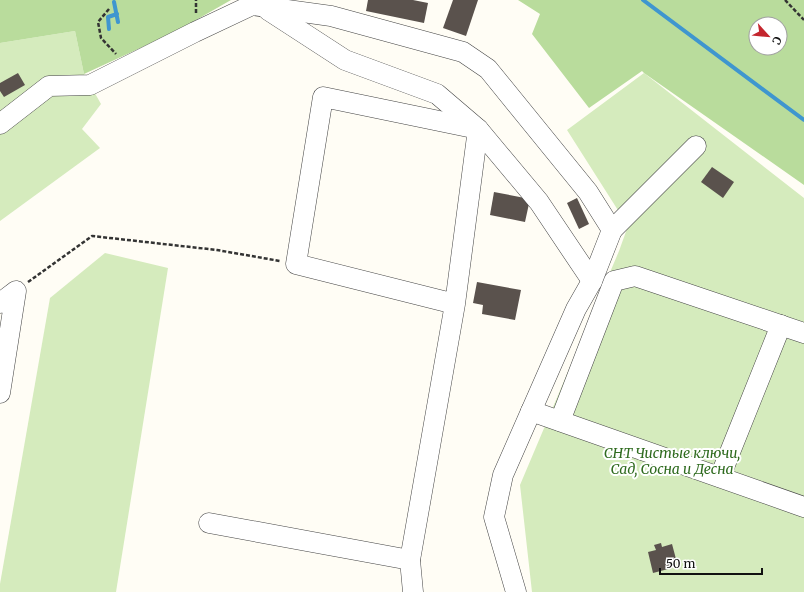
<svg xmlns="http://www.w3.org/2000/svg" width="804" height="592" font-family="Merriweather,serif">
<rect width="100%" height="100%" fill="#fffdf5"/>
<g fill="#d5ebbd">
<polygon points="75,31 84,74 101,104 82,129 100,148 0,221 0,43"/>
<polygon points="644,73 804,198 804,592 532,592 520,485 619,251 628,226 567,130"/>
<polygon points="105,253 168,268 116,592 0,592 0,584 50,298"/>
</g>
<g fill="#b9dc9c" fill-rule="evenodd">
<polygon points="0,0 231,0 175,32 84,74 75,31 0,43"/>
<path d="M518 0H804V185L644 73 642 71 589 108 532 34 540 14ZM756 24H780V48H756Z"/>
</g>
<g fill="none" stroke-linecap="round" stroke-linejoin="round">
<g stroke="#3f96cf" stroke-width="4">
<polyline points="643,0 804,120"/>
<polyline points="114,2 118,22"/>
<polyline points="109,29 108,17 117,14"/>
</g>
</g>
<g fill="#5a524d">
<polygon points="368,0 413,0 428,3 424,23 366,11"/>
<polygon points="453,0 478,0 466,36 443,28"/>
<polygon points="18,73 25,85 4,97 0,91 0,83"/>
<polygon points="712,167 734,182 723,198 701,182"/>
<polygon points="494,192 530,199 525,222 490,215"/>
<polygon points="577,198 589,224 579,229 567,203"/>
<polygon points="477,282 521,290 515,320 482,314 483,305 473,303"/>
<polygon points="661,543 662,547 672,544 676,559 670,561 672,568 653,573 648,552 656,550 654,545"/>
</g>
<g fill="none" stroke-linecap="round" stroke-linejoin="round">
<defs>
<g id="minor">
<polyline points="268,10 345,60 437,94 478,129 539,202 592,281"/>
<polyline points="0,124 49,86 90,85 195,32 252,5 331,16 463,52 488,69 588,192 612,230 592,281 576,309 503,475 494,517 516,592"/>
<polyline points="612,230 696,146"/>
<polyline points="0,303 16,291 0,393"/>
<polyline points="531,411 804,507"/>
<polyline points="560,421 614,281 635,276 804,333"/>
<polyline points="720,477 781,325"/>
<polyline points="209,523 410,560"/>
<polyline points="413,592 410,560 455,304 478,129 323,97 296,264 455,304"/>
</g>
</defs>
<use href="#minor" stroke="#444" stroke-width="21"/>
<g stroke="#333" stroke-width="2.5" stroke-dasharray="4 2" stroke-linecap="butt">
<polyline points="785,0 804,20"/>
<polyline points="109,9 98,22 101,38 116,54"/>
<polyline points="196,13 196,0"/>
<polyline points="28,282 92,236 217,250 280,261"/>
</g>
<use href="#minor" stroke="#fff" stroke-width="20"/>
</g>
<g text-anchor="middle" stroke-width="4" stroke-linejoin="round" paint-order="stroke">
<g font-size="14" font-style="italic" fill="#2f6b1f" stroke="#fff">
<text x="672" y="458">СНТ Чистые ключи,<tspan x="672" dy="16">Сад, Сосна и Десна</tspan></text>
</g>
</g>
<g transform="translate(768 36) rotate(117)"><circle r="19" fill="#ffffff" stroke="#a0a0a0"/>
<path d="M0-3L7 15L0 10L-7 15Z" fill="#c4262e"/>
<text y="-6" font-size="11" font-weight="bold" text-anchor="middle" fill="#111111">С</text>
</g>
<path d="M660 568v6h102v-6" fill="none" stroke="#111111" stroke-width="2"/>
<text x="666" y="568" font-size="12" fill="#111111" stroke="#ffffff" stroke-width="3" paint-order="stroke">50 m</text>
</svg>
